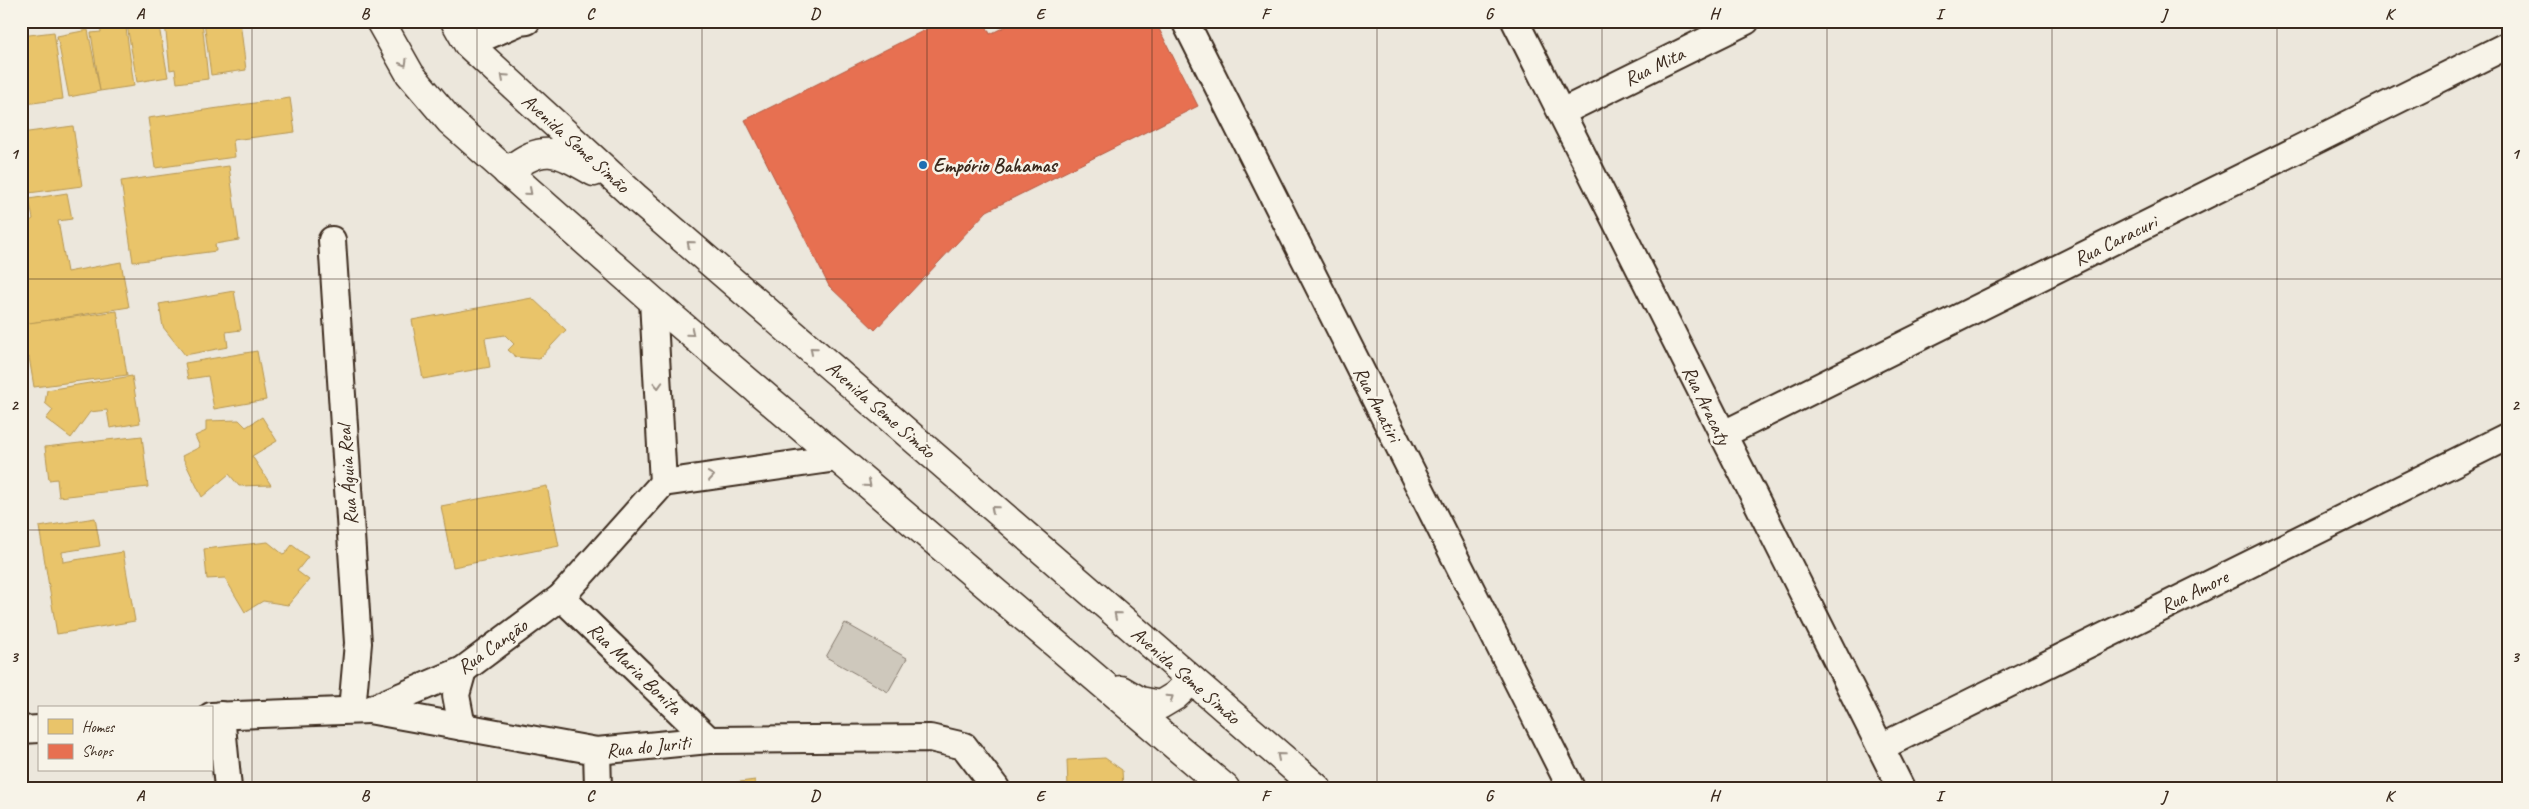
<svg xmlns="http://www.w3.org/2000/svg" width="2529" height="809" font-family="Caveat,sans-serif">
<rect width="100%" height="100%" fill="#ece7dc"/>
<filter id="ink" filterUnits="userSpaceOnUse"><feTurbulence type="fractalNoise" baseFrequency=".02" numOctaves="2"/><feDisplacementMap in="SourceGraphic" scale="10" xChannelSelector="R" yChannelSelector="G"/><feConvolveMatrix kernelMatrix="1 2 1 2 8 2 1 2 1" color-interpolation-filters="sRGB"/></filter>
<g filter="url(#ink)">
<polygon fill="#cec8bc" stroke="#84796d" points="845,623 907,658 888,692 826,657"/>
<g fill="#e9c46a" stroke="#b59653">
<polygon points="125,21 134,86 100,91 91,33 101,32 100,24"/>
<polygon points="148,21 158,21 168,77 137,82 127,25"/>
<polygon points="202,21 208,79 177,83 175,69 170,70 165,23"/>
<polygon points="204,21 240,21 246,70 211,75"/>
<polygon points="88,30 100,91 69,97 57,36"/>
<polygon points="54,32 63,99 25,104 21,79 21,36"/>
<polygon points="290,98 295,132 233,140 235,157 155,168 148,118"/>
<polygon points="73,126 82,186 21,194 21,133"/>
<polygon points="229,166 239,240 215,244 216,251 133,262 121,181"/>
<polygon points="67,193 72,219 58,221 67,272 121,262 129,307 25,324 21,301 21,233 29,232 27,223 33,219 29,199"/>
<polygon points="234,291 241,330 226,332 228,347 185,355 163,327 159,304"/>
<polygon points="532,298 566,330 539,359 516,357 508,350 514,344 505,335 485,338 490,367 423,379 412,320"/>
<polygon points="117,311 127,375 34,387 29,357 21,358 21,324"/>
<polygon points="257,351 266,400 214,409 208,376 188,379 185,363"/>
<polygon points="132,376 140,423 110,428 107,410 90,412 71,438 46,419 53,410 45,403 47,390"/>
<polygon points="262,417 277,441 252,456 271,485 239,486 229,474 202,497 182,456 200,447 195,436 206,431 206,421 239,420 246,427"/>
<polygon points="142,436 148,487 59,497 57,479 49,480 45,447"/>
<polygon points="547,486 559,546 453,567 441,506"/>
<polygon points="95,518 100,546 62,552 63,562 123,552 135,621 57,634 39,527"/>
<polygon points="268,542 284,555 292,545 308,557 297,571 309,580 288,605 263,601 245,612 225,578 207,579 204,549"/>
<polygon points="1105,758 1122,770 1123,788 1068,788 1067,760"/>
<polygon points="755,780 755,788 693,788"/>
</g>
<polygon fill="#e76f51" stroke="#b35a42" points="943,21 984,21 990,34 1017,21 1155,21 1198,106 987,211 875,330 829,286 745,120"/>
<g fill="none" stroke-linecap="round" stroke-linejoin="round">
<defs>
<g id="minor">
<polyline points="1185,21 1571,788"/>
<polyline points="1515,21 1901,788"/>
<polyline points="468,44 519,22 527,21"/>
<polyline points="1562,112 1746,21"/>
<polyline points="332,240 358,643 352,710"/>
<polyline points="653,301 663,483"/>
<polyline points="1722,435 2508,45"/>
<polyline points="561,597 709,740"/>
<polyline points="369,710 597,751 709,740 930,738 964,746 996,788"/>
<polyline points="221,715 228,788"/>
<polyline points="211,716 369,710 463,670 561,597 663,483 837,458"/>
<polyline points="462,727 456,695 463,670"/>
<polyline points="21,730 39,729"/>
<polyline points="1881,747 2508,436"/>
<polyline points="597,751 598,788"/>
</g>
<g id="secondary">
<polyline points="380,21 410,74 450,121 653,301 1225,788"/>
<polyline points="455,21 468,44 635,197 1317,788"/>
<path d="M507 172C543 143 556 150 594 172"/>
<polyline points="1121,690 1140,701 1160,705 1175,696 1192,680"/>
</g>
</defs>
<use href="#minor" stroke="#3b2a1e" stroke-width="30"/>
<use href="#secondary" stroke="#3b2a1e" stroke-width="31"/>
<use href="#minor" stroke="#f7f3e8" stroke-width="26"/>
<use href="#secondary" stroke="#f7f3e8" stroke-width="28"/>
</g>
<defs><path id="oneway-chevron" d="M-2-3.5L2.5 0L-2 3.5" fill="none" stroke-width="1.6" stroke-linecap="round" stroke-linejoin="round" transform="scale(1.25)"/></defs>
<g stroke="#998e83">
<use href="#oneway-chevron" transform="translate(404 63) rotate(60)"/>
<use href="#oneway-chevron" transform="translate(504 77) rotate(-138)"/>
<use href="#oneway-chevron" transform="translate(529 192) rotate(41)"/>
<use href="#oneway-chevron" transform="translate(690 244) rotate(-139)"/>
<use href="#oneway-chevron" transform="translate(691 333) rotate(40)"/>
<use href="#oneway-chevron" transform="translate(813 350) rotate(-139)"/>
<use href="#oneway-chevron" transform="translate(658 385) rotate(87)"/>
<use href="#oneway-chevron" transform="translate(711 476) rotate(-8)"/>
<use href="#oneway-chevron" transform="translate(868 484) rotate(41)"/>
<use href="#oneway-chevron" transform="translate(994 509) rotate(-139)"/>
<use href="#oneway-chevron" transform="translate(1117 615) rotate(-139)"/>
<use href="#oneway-chevron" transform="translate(1170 698) rotate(-33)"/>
<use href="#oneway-chevron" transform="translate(1280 756) rotate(-139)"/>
</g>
</g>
<path fill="none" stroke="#3b2a1e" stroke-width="1" stroke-opacity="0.55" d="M252 21V788M477 21V788M702 21V788M927 21V788M1152 21V788M1377 21V788M1602 21V788M1827 21V788M2052 21V788M2277 21V788M21 279H2508M21 530H2508"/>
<circle fill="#1f6fb2" stroke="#f7f3e8" stroke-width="2" cx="923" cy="165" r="5"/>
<g text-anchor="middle" stroke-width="5" stroke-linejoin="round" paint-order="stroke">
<g font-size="20" fill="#3b2a1e" stroke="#f7f3e8">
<text transform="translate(1654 66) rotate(-26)" y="7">Rua Mita</text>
<text transform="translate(576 143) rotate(42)" y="7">Avenida Seme Simão</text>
<text transform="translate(2115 240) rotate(-26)" y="7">Rua Caracuri</text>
<text transform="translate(1378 404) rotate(63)" y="7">Rua Amatiri</text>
<text transform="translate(1707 405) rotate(64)" y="7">Rua Aracaty</text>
<text transform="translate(881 409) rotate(41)" y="7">Avenida Seme Simão</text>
<text transform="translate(347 475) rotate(-94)" y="7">Rua Águia Real</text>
<text transform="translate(2194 591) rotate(-26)" y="7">Rua Amore</text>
<text transform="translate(492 646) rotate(-35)" y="7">Rua Canção</text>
<text transform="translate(635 668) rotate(44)" y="7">Rua Maria Bonita</text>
<text transform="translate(1186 675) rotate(41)" y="7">Avenida Seme Simão</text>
<text transform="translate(648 746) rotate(-6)" y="7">Rua do Juriti</text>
</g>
<g font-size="20" font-weight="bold" fill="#3b2a1e" stroke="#f7f3e8" text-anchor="start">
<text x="933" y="172">Empório Bahamas</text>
</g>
</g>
<rect width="2529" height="809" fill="none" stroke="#f7f3e8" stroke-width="55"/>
<rect x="38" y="706" width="175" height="65" fill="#f7f3e8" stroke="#aca397"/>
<rect x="48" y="719" width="25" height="15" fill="#e9c46a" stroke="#aca397"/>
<text x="82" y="732" font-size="15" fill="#3b2a1e">Homes</text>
<rect x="48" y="744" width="25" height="15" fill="#e76f51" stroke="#aca397"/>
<text x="82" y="756" font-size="15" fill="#3b2a1e">Shops</text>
<rect x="28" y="28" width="2474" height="754" fill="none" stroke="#3b2a1e" stroke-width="2"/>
<g font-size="16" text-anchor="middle" font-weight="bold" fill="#3b2a1e">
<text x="140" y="19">A</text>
<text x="365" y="19">B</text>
<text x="590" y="19">C</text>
<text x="815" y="19">D</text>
<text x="1040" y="19">E</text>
<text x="1265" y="19">F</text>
<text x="1489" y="19">G</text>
<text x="1714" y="19">H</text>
<text x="1939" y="19">I</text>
<text x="2164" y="19">J</text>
<text x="2389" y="19">K</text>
<text x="14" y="159">1</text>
<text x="2515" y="159">1</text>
<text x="14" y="410">2</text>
<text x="2515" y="410">2</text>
<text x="14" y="662">3</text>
<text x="2515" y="662">3</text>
<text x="140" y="801">A</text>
<text x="365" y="801">B</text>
<text x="590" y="801">C</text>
<text x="815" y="801">D</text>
<text x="1040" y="801">E</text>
<text x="1265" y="801">F</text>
<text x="1489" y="801">G</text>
<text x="1714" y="801">H</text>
<text x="1939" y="801">I</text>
<text x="2164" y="801">J</text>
<text x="2389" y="801">K</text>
</g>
</svg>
